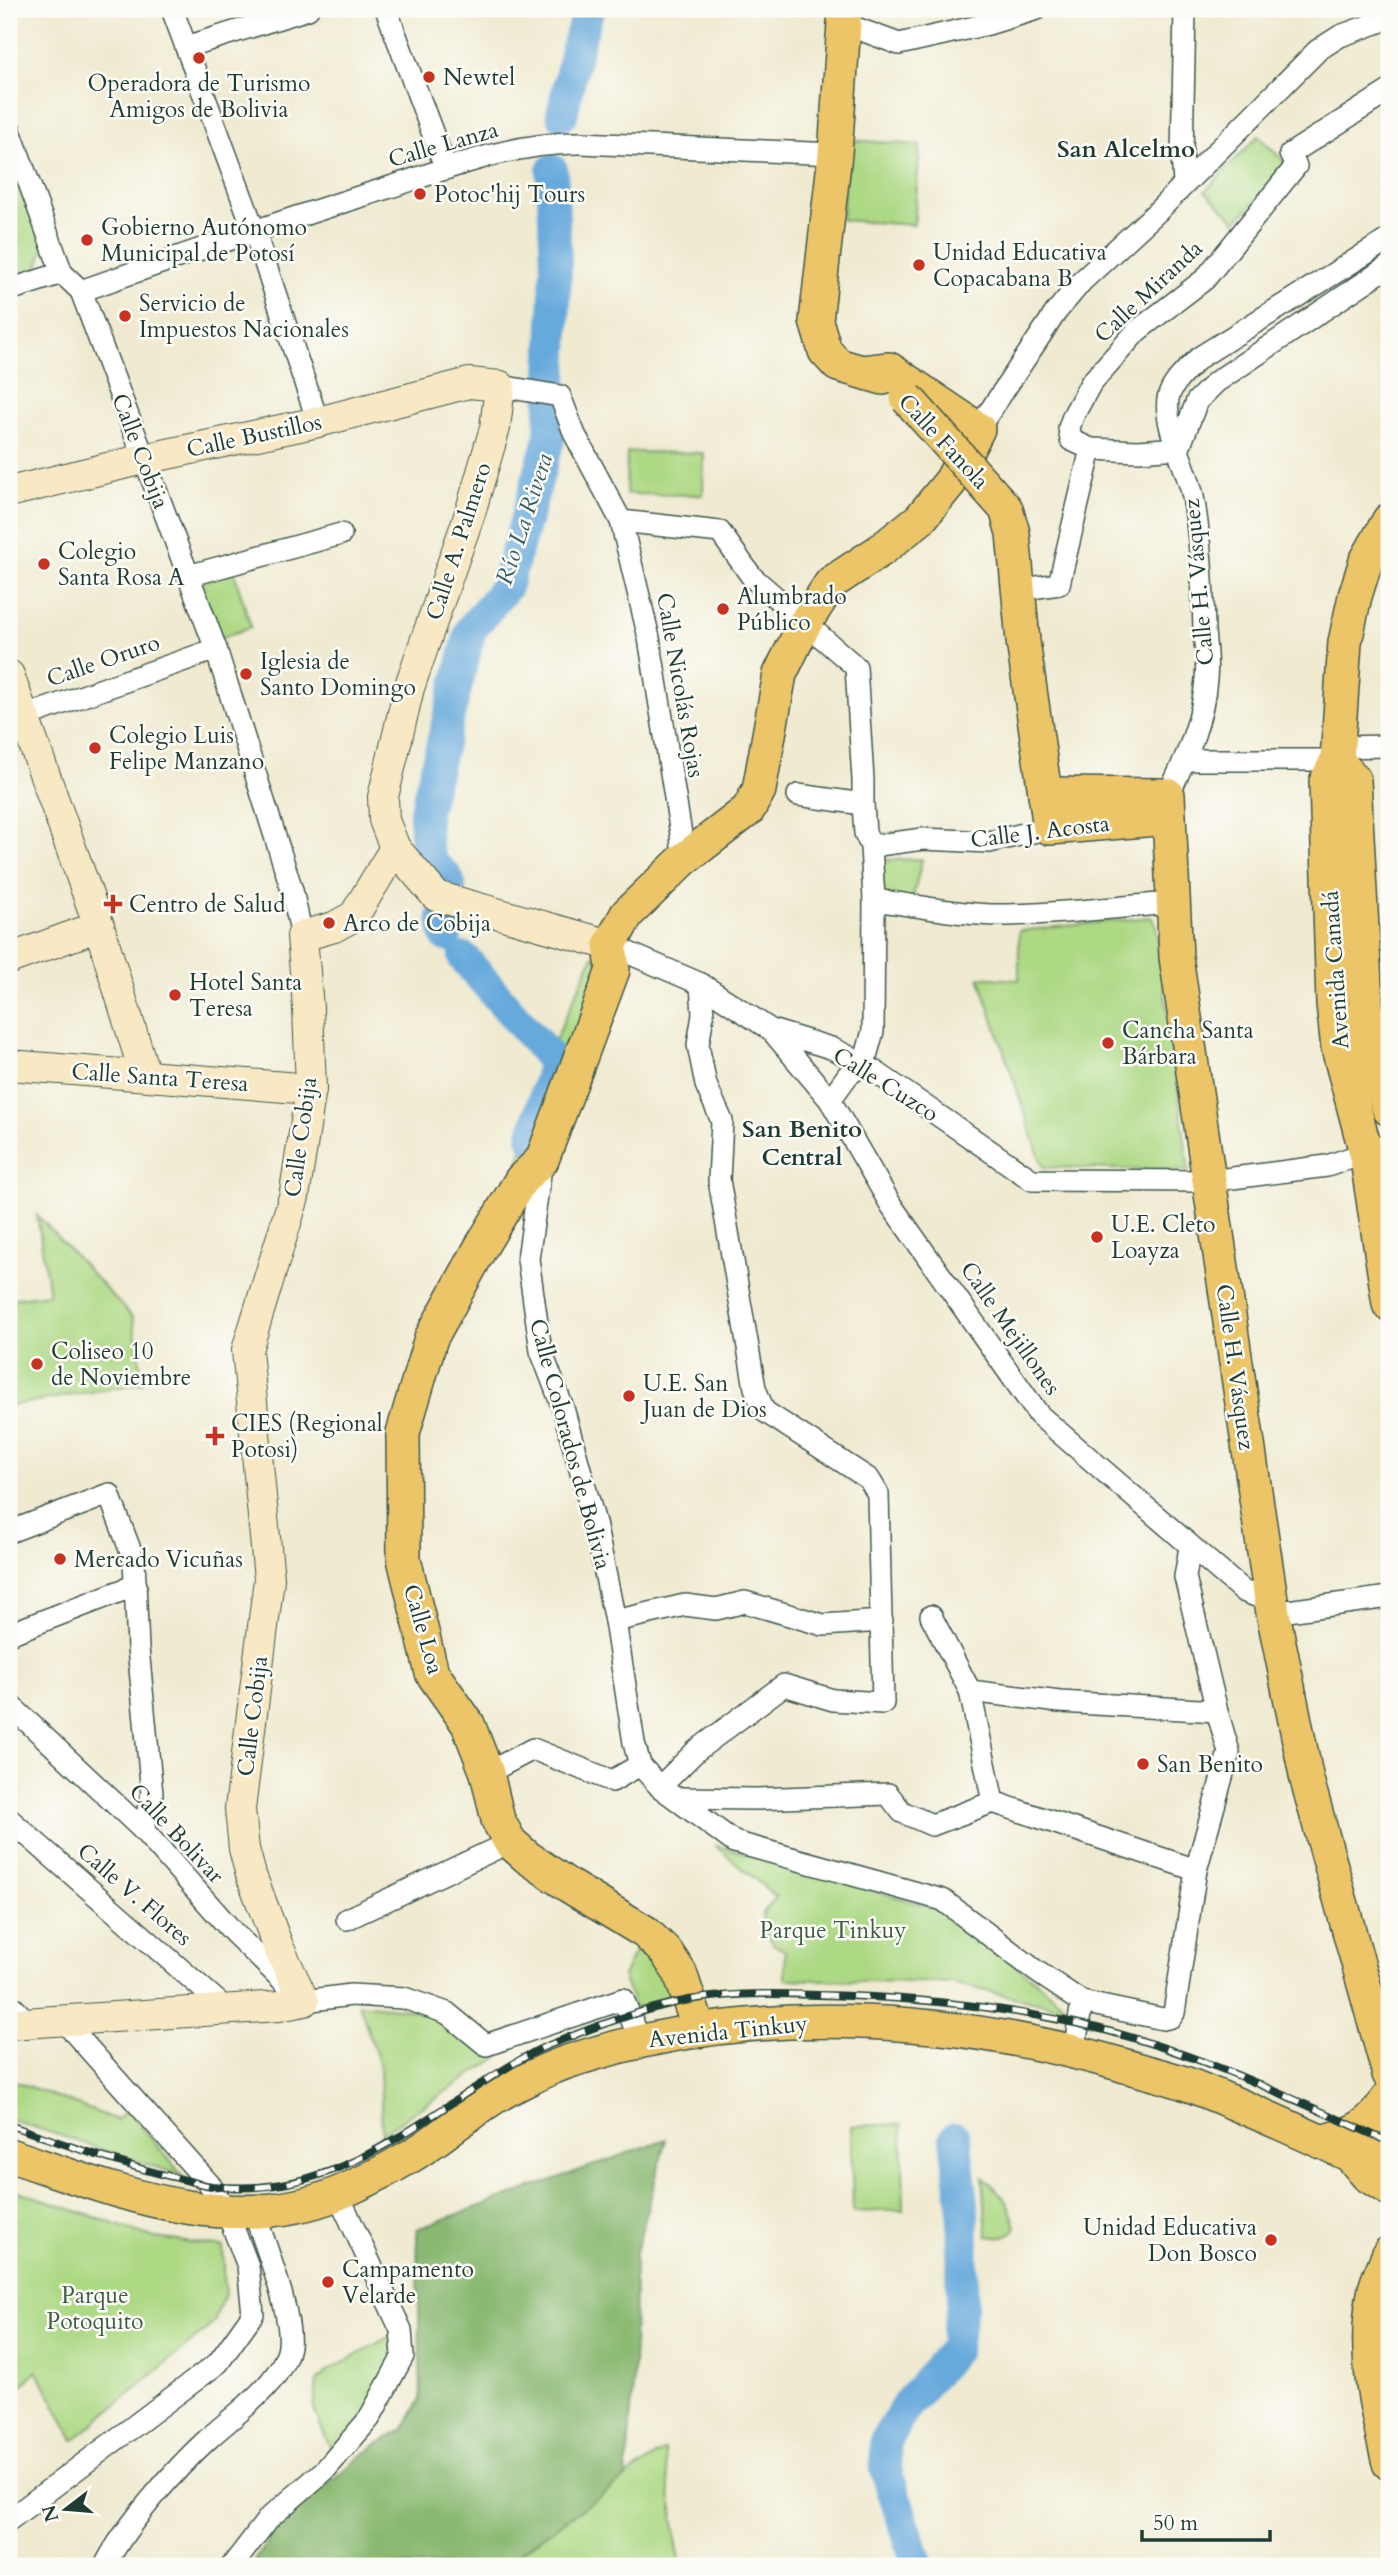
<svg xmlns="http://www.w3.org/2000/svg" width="1398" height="2575" font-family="Cardo,serif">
<rect width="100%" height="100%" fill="#fdfcf7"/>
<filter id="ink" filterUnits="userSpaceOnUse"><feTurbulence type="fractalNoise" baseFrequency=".0143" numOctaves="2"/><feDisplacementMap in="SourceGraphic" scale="14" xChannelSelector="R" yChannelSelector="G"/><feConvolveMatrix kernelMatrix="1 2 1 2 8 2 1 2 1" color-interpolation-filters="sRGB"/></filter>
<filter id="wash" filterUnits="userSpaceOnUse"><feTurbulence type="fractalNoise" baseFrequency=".00686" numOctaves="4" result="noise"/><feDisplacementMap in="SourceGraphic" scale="28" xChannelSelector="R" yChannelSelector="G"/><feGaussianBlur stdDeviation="1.57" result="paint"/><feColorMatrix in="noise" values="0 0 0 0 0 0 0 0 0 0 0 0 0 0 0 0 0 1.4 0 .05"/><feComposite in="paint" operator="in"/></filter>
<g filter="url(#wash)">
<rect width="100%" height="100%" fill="#efead0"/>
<g fill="#add985" stroke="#668b5c" stroke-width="2">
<polygon points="1258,136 1289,166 1236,221 1205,191"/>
<polygon points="847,140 920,145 914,225 842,220"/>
<polygon points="9,158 44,249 37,269 9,278"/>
<polygon points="627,452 704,453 703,495 626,494"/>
<polygon points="231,562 251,627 221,638 195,572"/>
<polygon points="922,859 911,906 879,904 882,860"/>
<polygon points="1151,917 1156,926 1189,1171 1043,1167 979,977 1019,980 1019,931"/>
<polygon points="593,956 602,959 553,1095 515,1173 533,1112 543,1067"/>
<polygon points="37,1215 133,1318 143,1383 9,1406 9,1299 49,1294"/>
<polygon points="715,1845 942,1910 1035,1980 1068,2009 951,1983 785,1979 785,1951 773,1944 761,1927 763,1913 776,1897"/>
<polygon points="637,1947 667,1971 680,1997 635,2008 623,1976"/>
<polygon points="359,2004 406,2009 445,2019 488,2052 528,2038 382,2133 380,2065"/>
<polygon points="9,2079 117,2120 127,2110 183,2176 9,2119"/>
<polygon points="902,2124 904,2210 853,2212 851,2126"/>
<path d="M983 2177C1003 2194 1009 2202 1016 2227 1008 2240 1000 2238 987 2236Z"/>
<polygon points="9,2188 155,2238 223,2247 225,2291 214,2323 74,2440 37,2371 9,2398"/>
<polygon points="401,2330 403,2356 335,2459 314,2410 317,2381 327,2372"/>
<polygon points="664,2450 680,2566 501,2566"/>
</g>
<polygon fill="#8ab972" stroke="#547b53" stroke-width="2" points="666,2139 635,2256 634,2373 626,2478 501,2566 252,2566 276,2528 372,2447 403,2430 421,2399 417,2229"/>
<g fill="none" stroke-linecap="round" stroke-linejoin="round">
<g stroke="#66a9db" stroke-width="32">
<polyline points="562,115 576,50 589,9"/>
<path d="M450 886C448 873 439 873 433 863 423 849 425 827 425 811L471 629 506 587 550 436 556 266 552 170"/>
<polyline points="443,917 446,936"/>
<polyline points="464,958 554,1062 533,1138"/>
<polyline points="918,2566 886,2470 885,2441 908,2403 955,2348 962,2306 963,2203 955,2138"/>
</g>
</g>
</g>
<g filter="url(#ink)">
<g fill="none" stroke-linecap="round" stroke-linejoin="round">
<defs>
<g id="minor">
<polyline points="172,9 254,230 318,422"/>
<polyline points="386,9 446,169"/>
<polyline points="845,24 899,44 988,24 1037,9"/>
<polyline points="186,47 308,9"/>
<polyline points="9,128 62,273 81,291 216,649 292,890 302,936"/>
<polyline points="1184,184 1182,154 1185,9"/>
<polyline points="9,290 62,273"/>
<path d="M81 291C182 255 282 221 384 189 447 169 513 142 581 143L835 154"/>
<polyline points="500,386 560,396 575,435 621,521 720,532 752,577 856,667 863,780 863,804 865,833 871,846 874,900 873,1031 864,1064 848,1075 830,1100"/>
<polyline points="978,429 1056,312 1082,281 1157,212 1318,50 1340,36 1379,22"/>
<polyline points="1179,448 1197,401 1216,382 1389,266"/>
<polyline points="1091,449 1138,451 1179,448"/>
<polyline points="621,521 649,638 681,834 683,860"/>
<polyline points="188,576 341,534"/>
<polyline points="1017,590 1059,584 1091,449 1071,440 1069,428 1073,416 1091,383 1137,331 1205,279 1296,166 1290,154 1389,91"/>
<polyline points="9,722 216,649"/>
<polyline points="1338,747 1389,746"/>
<polyline points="1186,760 1337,760"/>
<polyline points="798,795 863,804"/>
<path d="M1168 795C1186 759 1203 720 1206 679 1208 663 1205 646 1204 630 1203 586 1201 540 1193 497 1187 466 1164 428 1168 399 1171 383 1189 368 1200 357L1389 239"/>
<polyline points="871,846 923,839 989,842 1050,828"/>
<path d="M874 900C918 905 962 916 1006 915 1061 914 1117 907 1172 903"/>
<polyline points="610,945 701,984 771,1030 831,1048 864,1064 1032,1180 1209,1181 1327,1166 1389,1145"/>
<polyline points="772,1031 830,1100 891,1205 1039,1415 1243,1591 1256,1596 1270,1594"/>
<polyline points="542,1160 528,1259 541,1351 563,1408 595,1523 615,1621 634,1743 640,1765 660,1787 734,1842 943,1900 1036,1971 1082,2002 1163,2019 1171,2017 1174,2013 1196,1870 1229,1752 1217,1711 1185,1577 1190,1547"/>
<polyline points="9,1532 109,1494 134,1560 138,1648 152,1794 143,1830"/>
<polyline points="1273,1613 1389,1597"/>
<polyline points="931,1616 970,1691 993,1802"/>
<polyline points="615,1621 685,1605 716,1609 745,1602 823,1625 882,1621"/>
<polyline points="9,1634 136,1585"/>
<polyline points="970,1691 1060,1702 1217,1711"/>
<polyline points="9,1704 143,1830 234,1933 304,2001 351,1995 404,1998 447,2013 486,2045 623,1999 640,2040"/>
<polyline points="487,1773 533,1749 612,1781 640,1765"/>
<polyline points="660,1787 696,1751 784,1685 833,1700 883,1703 878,1494 869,1479 764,1411 755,1388 719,1180 722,1121 706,1085 698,1045 703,1015 701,984"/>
<polyline points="676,1798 756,1799 888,1794 902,1812 932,1825 993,1802 1196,1870"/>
<polyline points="9,1819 226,2009"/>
<polyline points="347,1919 510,1842"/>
<polyline points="9,2003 28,2023"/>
<polyline points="1074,2051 1082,2002"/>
<polyline points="9,2520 218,2363 253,2314 248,2266 227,2212 211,2186 63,2020"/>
<path d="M105 2566C124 2527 176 2468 209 2438 234 2415 283 2382 289 2346 293 2314 264 2243 254 2211"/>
<polyline points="232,2566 268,2519 325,2470 369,2419 403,2356 401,2330 338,2194"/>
</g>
<g id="secondary">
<polyline points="9,492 144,459 318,422 469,383 500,386 495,428 470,513 409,688 383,797 384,820 395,848 436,896 610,945"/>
<polyline points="9,675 99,926 145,1075"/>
<polyline points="9,959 99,926"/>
<polyline points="9,1065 311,1089"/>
<polyline points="9,2024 279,2006 304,2001 278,1946 251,1875 244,1849 240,1809 269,1579 247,1350 294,1197 311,1089 308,1008 302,936 334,927 354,916 395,848"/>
</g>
<g id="primary">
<polyline points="845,9 835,154 816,321 825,351 838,365 883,378"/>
<polyline points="990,491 1006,509 1013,533 1023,641 1050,828 1168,818"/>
<polyline points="1045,794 1168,795 1176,957 1273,1613 1307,1780 1389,2074"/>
<polyline points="699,2030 680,1973 666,1952 645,1932 569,1886 527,1857 510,1842 498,1820 487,1773 468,1724 432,1673 404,1559 403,1433 431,1338 481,1247 521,1180 542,1160 613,970 610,945 627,914 683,860 748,810 759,790 780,674 805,623 831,583 881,550 920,519 951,481 978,429 889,369 862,372"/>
<path d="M1321 2142C1353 2134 1372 2126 1389 2096"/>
<path d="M9 2155C114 2190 229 2239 339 2193 363 2183 387 2170 409 2157 437 2141 462 2118 490 2100 510 2087 550 2067 573 2060 749 2003 942 2013 1119 2064 1141 2071 1165 2076 1187 2084 1242 2105 1296 2130 1350 2155L1367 2175 1389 2189"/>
<polyline points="1350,2155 1378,2152 1389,2158"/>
</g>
<g id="trunk">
<polyline points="1389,520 1366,561 1355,596 1345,642 1337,760 1326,782 1333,1004 1338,1048 1366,1153 1389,1304"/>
<polyline points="1337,760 1354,780 1367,1021 1371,1054 1389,1109"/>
<path d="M1389 2253C1385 2265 1378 2277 1375 2289 1362 2347 1375 2406 1389 2463"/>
</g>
</defs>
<use href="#minor" stroke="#3e574b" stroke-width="24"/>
<use href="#secondary" stroke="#3e574b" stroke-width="32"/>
<use href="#primary" stroke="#3e574b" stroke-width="36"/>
<use href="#trunk" stroke="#3e574b" stroke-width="36"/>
<use href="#minor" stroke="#fff" stroke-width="21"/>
<use href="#secondary" stroke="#f8e8c3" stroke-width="30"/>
<use href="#primary" stroke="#edc569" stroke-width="33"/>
<use href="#trunk" stroke="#edc569" stroke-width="33"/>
<defs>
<path id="rail" d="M9 2125C62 2143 115 2163 169 2176 183 2179 198 2184 212 2186 347 2201 428 2108 536 2051 549 2044 563 2040 577 2034 613 2020 651 2007 689 2000 741 1991 797 1994 850 1996 925 1999 1001 2007 1075 2023 1183 2046 1289 2097 1389 2142"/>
</defs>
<use href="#rail" stroke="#1f3d34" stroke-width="8"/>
<use href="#rail" stroke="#fdfcf7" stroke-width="5" stroke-dasharray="16" stroke-linecap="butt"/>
<defs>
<polyline id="primary-bridge" points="907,398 990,491"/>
</defs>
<use href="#primary-bridge" stroke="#3e574b" stroke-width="36" stroke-linecap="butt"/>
<use href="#primary-bridge" stroke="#edc569" stroke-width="33"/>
</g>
</g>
<g fill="#c8321e" stroke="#fdfcf7" stroke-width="2.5">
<circle cx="199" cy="58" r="7"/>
<circle cx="429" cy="77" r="7"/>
<circle cx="420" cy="194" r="7"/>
<circle cx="87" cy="240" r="7"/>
<circle cx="919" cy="265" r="7"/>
<circle cx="125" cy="316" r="7"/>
<circle cx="44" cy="564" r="7"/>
<circle cx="723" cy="609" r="7"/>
<circle cx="246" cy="674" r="7"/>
<circle cx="95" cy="748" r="7"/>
<path d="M109.5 893.5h7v7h7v7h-7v7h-7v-7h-7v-7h7z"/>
<circle cx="329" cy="923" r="7"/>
<circle cx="175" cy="995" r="7"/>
<circle cx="1108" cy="1043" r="7"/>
<circle cx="1097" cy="1237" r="7"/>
<circle cx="37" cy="1364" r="7"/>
<circle cx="629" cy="1396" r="7"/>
<path d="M211.5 1425.5h7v7h7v7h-7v7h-7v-7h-7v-7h7z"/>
<circle cx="60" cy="1559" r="7"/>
<circle cx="1143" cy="1764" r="7"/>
<circle cx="1271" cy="2240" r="7"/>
<circle cx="328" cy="2282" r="7"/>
</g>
<g text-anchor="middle" stroke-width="5" stroke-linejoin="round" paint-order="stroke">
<g font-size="23" fill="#1f3d34" stroke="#fdfcf7" text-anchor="start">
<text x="443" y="85">Newtel</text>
<text x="199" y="91" text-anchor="middle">Operadora de Turismo<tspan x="199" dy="26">Amigos de Bolivia</tspan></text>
<text x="434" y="202">Potoc'hij Tours</text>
<text x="101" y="235">Gobierno Autónomo<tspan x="101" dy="26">Municipal de Potosí</tspan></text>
<text x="933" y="260">Unidad Educativa<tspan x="933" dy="26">Copacabana B</tspan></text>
<text x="139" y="311">Servicio de<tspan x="139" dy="26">Impuestos Nacionales</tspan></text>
<text x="58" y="559">Colegio<tspan x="58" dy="26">Santa Rosa A</tspan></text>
<text x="737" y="604">Alumbrado<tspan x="737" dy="26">Público</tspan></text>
<text x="260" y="669">Iglesia de<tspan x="260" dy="26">Santo Domingo</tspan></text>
<text x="109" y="743">Colegio Luis<tspan x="109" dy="26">Felipe Manzano</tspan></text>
<text x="129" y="912">Centro de Salud</text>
<text x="343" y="931">Arco de Cobija</text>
<text x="189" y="990">Hotel Santa<tspan x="189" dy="26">Teresa</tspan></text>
<text x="1122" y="1038">Cancha Santa<tspan x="1122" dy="26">Bárbara</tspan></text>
<text x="1111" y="1232">U.E. Cleto<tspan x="1111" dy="26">Loayza</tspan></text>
<text x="51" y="1359">Coliseo 10<tspan x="51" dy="26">de Noviembre</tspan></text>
<text x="643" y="1391">U.E. San<tspan x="643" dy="26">Juan de Dios</tspan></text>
<text x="231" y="1431">CIES (Regional<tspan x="231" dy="26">Potosi)</tspan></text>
<text x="74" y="1567">Mercado Vicuñas</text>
<text x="1157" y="1772">San Benito</text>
<text x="1257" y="2235" text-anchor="end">Unidad Educativa<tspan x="1257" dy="26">Don Bosco</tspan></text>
<text x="342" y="2277">Campamento<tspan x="342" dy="26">Velarde</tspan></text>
</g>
<g font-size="23" fill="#1f3d34" stroke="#fdfcf7">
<text transform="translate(443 144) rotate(-16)" y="8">Calle Lanza</text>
<text transform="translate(1148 291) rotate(-43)" y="8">Calle Miranda</text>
<text transform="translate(254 435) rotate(-12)" y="8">Calle Bustillos</text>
<text transform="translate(944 441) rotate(47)" y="8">Calle Fanola</text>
<text transform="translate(141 451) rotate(69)" y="8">Calle Cobija</text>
<text transform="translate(458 541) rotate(-72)" y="8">Calle A. Palmero</text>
<text transform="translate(1198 582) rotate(-95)" y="8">Calle H. Vásquez</text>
<text transform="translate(103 660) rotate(-19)" y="8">Calle Oruro</text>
<text transform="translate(681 685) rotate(80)" y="8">Calle Nicolás Rojas</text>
<text transform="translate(1040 831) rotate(-7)" y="8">Calle J. Acosta</text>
<text transform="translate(1335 970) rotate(-94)" y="8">Avenida Canadá</text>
<text transform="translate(160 1077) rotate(4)" y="8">Calle Santa Teresa</text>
<text transform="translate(886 1084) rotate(32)" y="8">Calle Cuzco</text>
<text transform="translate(300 1137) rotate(-82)" y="8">Calle Cobija</text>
<text transform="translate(1011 1328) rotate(55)" y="8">Calle Mejillones</text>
<text transform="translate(1236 1367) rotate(82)" y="8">Calle H. Vásquez</text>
<text transform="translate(571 1444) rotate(75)" y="8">Calle Colorados de Bolivia</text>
<text transform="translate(424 1629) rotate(74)" y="8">Calle Loa</text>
<text transform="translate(252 1716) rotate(-83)" y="8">Calle Cobija</text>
<text transform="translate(177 1833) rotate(47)" y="8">Calle Bolivar</text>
<text transform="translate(135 1894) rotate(41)" y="8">Calle V. Flores</text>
<text transform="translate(728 2031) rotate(-6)" y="8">Avenida Tinkuy</text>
</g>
<g font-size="23" fill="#3b5c44" stroke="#fdfcf7">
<text x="833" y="1938">Parque Tinkuy</text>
<text x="95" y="2303">Parque<tspan x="95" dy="26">Potoquito</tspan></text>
</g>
<g font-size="24" font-weight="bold" fill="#1f3d34" stroke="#fdfcf7">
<text x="1126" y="157">San Alcelmo</text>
<text x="802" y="1137">San Benito<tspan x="802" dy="28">Central</tspan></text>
</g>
<g font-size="24" font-style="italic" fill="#345d66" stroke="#fdfcf7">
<text transform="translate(524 519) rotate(-72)" y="8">Río La Rivera</text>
</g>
</g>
<rect width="1398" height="2575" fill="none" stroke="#fdfcf7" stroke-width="35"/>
<g transform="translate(66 2509) rotate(254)" stroke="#fdfcf7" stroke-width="5" paint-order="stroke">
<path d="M0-5L12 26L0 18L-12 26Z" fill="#1f3d34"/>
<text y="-10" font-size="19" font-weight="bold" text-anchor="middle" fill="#1f3d34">N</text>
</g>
<path d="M1142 2530v10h128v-10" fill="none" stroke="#1f3d34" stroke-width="3.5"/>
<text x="1153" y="2530" font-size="21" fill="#1f3d34" stroke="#fdfcf7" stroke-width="5" paint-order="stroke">50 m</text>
</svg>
